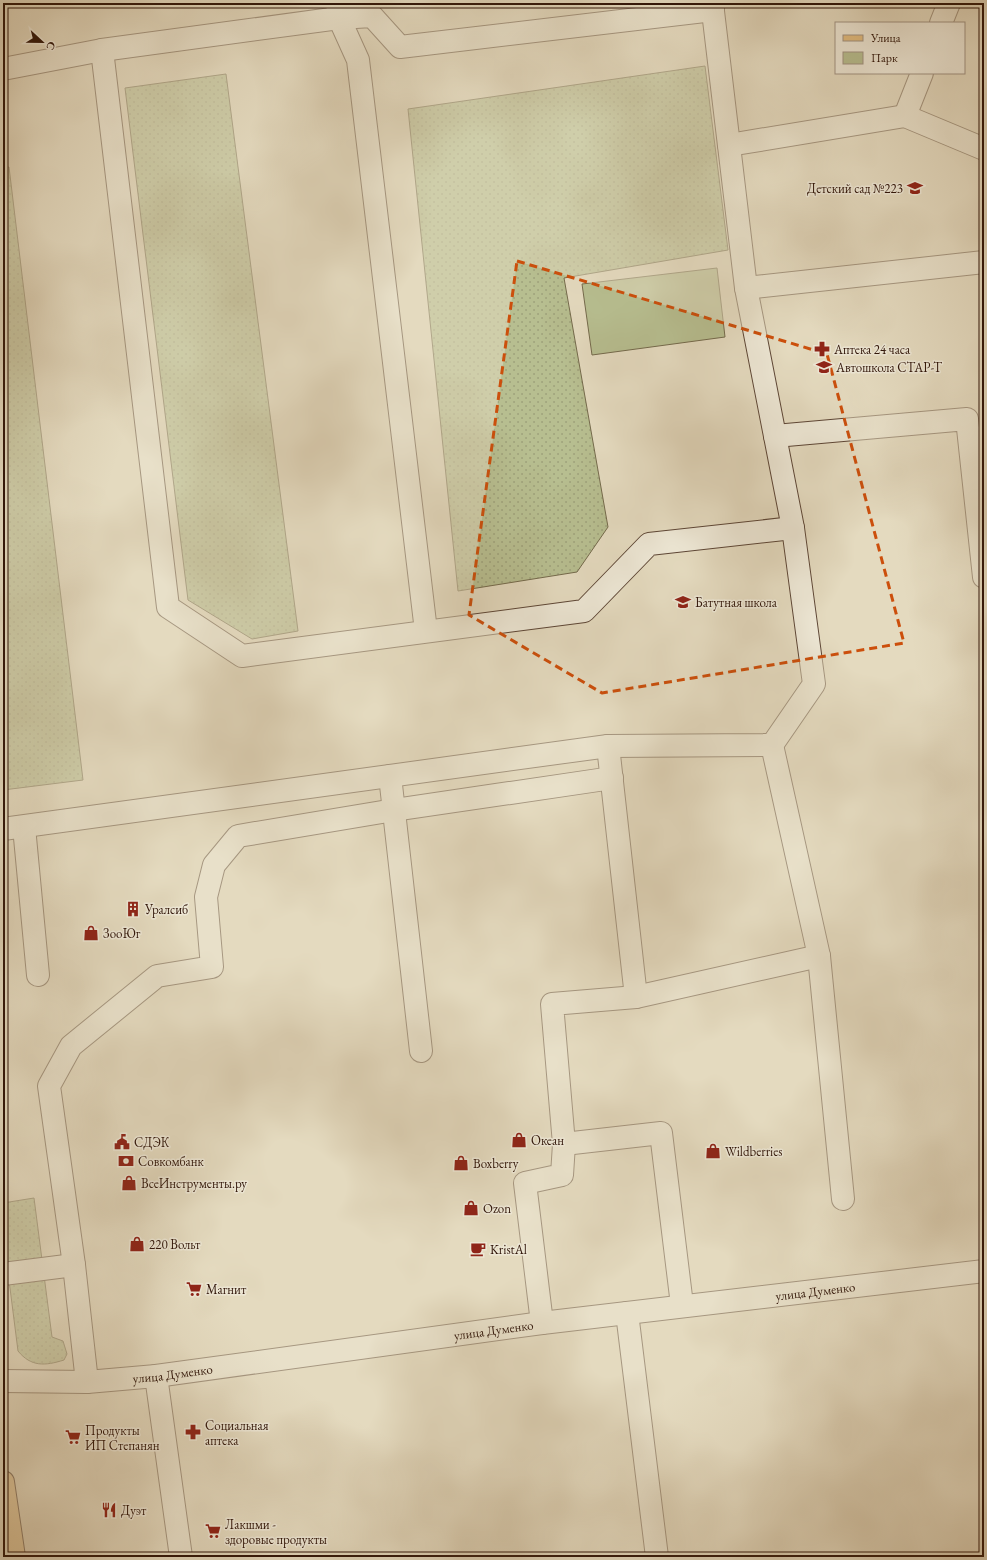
<svg xmlns="http://www.w3.org/2000/svg" width="987" height="1560" font-family="'EB Garamond',serif">
<defs>
<pattern id="grass-dots" width="8" height="8" patternUnits="userSpaceOnUse"><rect width="8" height="8" fill="#b7be90"/><path d="M2 2h.1M6 6h.1" fill="none" stroke="#9ea27b" stroke-width="1.8" stroke-linecap="round"/></pattern>
</defs>
<rect width="100%" height="100%" fill="#e4dabf"/>
<filter id="stains"><feTurbulence type="fractalNoise" baseFrequency=".005" numOctaves="4"/><feColorMatrix values="0 0 0 0 .2 0 0 0 0 .09 0 0 0 0 .02 0 0 0 .5 -.17"/></filter>
<radialGradient id="worn" r=".72"><stop offset=".6" stop-color="#630" stop-opacity="0"/><stop offset="1" stop-color="#630" stop-opacity=".3"/></radialGradient>
<g fill="url(#grass-dots)" stroke="#746a4c">
<polygon points="705,66 728,250 564,278 608,527 577,572 458,591 408,109"/>
<polygon points="226,74 298,631 252,639 188,600 125,88"/>
<polygon points="9,167 83,780 3,790 3,168"/>
<path d="M34 1198 52 1337 63 1341 67 1354 64 1360C45 1366 31 1367 18 1351L3 1233V1203Z"/>
</g>
<polygon fill="#b7be90" stroke="#746a4c" points="717,268 725,337 592,355 582,284"/>
<g fill="none" stroke-linecap="round" stroke-linejoin="round">
<defs>
<g id="minor">
<polyline points="337,3 339,18 358,60 426,631"/>
<polyline points="941,23 949,3"/>
<polyline points="102,50 168,607 242,656 584,611 649,544 793,528"/>
<polyline points="3,69 102,50 339,18 372,16 400,47 713,10"/>
<polyline points="905,116 922,73"/>
<polyline points="729,145 905,116 984,149"/>
<polyline points="746,288 984,262"/>
<polyline points="775,436 967,419 984,577"/>
<polyline points="772,745 819,956 843,1199"/>
<polyline points="608,746 636,997"/>
<polyline points="390,776 421,1051"/>
<polyline points="24,827 38,975"/>
<polyline points="3,829 608,746 772,745 814,684 793,528 746,288 712,3"/>
<polyline points="564,1144 661,1133 682,1305"/>
<polyline points="3,1274 74,1265"/>
<polyline points="627,1313 657,1557"/>
<polyline points="542,1323 525,1183 562,1175 564,1144 552,1004 636,997 819,956"/>
<polyline points="156,1376 181,1557"/>
<path id="s1" d="M3 1381 87 1382 156 1376 542 1323 984 1271"/>
<polyline points="87,1382 74,1265 49,1086 71,1046 157,976 212,967 206,897 214,865 238,836 394,810 612,778"/>
</g>
<polyline id="major" points="3,1482 14,1557"/>
</defs>
<use href="#minor" stroke="#5d4636" stroke-width="24"/>
<use href="#major" stroke="#301509" stroke-width="24"/>
<use href="#minor" stroke="#ede7d5" stroke-width="22"/>
<use href="#major" stroke="#e2bd80" stroke-width="22"/>
</g>
<path d="M0 0H987V1560H0ZM517 261 827 354 904 643 602 693 469 615Z" fill="#e4dabf" fill-opacity=".55" fill-rule="evenodd"/>
<path fill="none" stroke="#cc4f0c" stroke-width="3" stroke-dasharray="8 5" stroke-linejoin="round" d="M517 261 827 354 904 643 602 693 469 615Z"/>
<defs>
<symbol id="school-bare" viewBox="-9 -9 18 18"><path d="M0-5L7-2L0 1L-7-2ZM-4 1L0 2.5L4 1V4Q0 6-4 4Z" fill="#8f2418" stroke="#ede7d5" stroke-width="2.5" paint-order="stroke"/></symbol>
<symbol id="pharmacy-bare" viewBox="-9 -9 18 18"><path d="M-2-6h4v4h4v4h-4v4h-4v-4h-4v-4h4Z" fill="#8f2418" stroke="#ede7d5" stroke-width="2.5" paint-order="stroke"/></symbol>
<symbol id="building-bare" viewBox="-9 -9 18 18"><path d="M-4-6H4V6H1V3H-1V6H-4ZM-2.5-4.3h1.7v1.8h-1.7ZM.8-4.3h1.7v1.8H.8ZM-2.5-1h1.7V.8h-1.7ZM.8-1h1.7V.8H.8Z" fill="#8f2418" stroke="#ede7d5" stroke-width="2.5" paint-order="stroke"/></symbol>
<symbol id="shop-bare" viewBox="-9 -9 18 18"><path d="M-5-2.5h2.3a2.7 3.5 0 0 1 5.4 0H5L5.5 6h-11ZM-1.5-2.5h3a1.5 2.3 0 0 0-3 0Z" fill="#8f2418" stroke="#ede7d5" stroke-width="2.5" paint-order="stroke"/></symbol>
<symbol id="civic-bare" viewBox="-9 -9 18 18"><path d="M-.6-6.5H3V-4.5H.6V-3L4-1V1h2V6H-6V1h2V-1L-.6-3ZM-1.2 2.5V6h2.4V2.5Z" fill="#8f2418" stroke="#ede7d5" stroke-width="2.5" paint-order="stroke"/></symbol>
<symbol id="bank-bare" viewBox="-9 -9 18 18"><path d="M-6-4H6V4H-6ZM0-2.3a2.3 2.3 0 1 0 0 4.6a2.3 2.3 0 1 0 0-4.6Z" fill="#8f2418" stroke="#ede7d5" stroke-width="2.5" paint-order="stroke"/></symbol>
<symbol id="cafe-bare" viewBox="-9 -9 18 18"><path d="M-5.5-4.5H6V0H3Q3 3.5 0 3.5H-2.5Q-5.5 3.5-5.5 0ZM3-3.2v2h1.7v-2ZM-6 4.5H4V6H-6Z" fill="#8f2418" stroke="#ede7d5" stroke-width="2.5" paint-order="stroke"/></symbol>
<symbol id="supermarket-bare" viewBox="-9 -9 18 18"><path d="M-6-5.5h2.5l.6 2H6L4.5 2H-2.5L-4.4-4H-6ZM-1.5 3.2a1.3 1.3 0 1 0 .1 0ZM3 3.2a1.3 1.3 0 1 0 .1 0Z" fill="#8f2418" stroke="#ede7d5" stroke-width="2.5" paint-order="stroke"/></symbol>
<symbol id="restaurant-bare" viewBox="-9 -9 18 18"><path d="M-5-6h1v4h1v-4h1v4h1v-4h1v5L-1.5 .5V6h-2V.5L-5-1ZM5-6V6H3V1.5H1.5Q1.5-4 5-6Z" fill="#8f2418" stroke="#ede7d5" stroke-width="2.5" paint-order="stroke"/></symbol>
</defs>
<g fill-rule="evenodd">
<use href="#school-bare" x="904" y="177" width="22" height="22"/>
<use href="#pharmacy-bare" x="811" y="338" width="22" height="22"/>
<use href="#school-bare" x="813" y="356" width="22" height="22"/>
<use href="#school-bare" x="672" y="591" width="22" height="22"/>
<use href="#building-bare" x="122" y="898" width="22" height="22"/>
<use href="#shop-bare" x="80" y="922" width="22" height="22"/>
<use href="#shop-bare" x="508" y="1129" width="22" height="22"/>
<use href="#civic-bare" x="111" y="1131" width="22" height="22"/>
<use href="#shop-bare" x="702" y="1140" width="22" height="22"/>
<use href="#bank-bare" x="115" y="1150" width="22" height="22"/>
<use href="#shop-bare" x="450" y="1152" width="22" height="22"/>
<use href="#shop-bare" x="118" y="1172" width="22" height="22"/>
<use href="#shop-bare" x="460" y="1197" width="22" height="22"/>
<use href="#shop-bare" x="126" y="1233" width="22" height="22"/>
<use href="#cafe-bare" x="467" y="1238" width="22" height="22"/>
<use href="#supermarket-bare" x="183" y="1278" width="22" height="22"/>
<use href="#pharmacy-bare" x="182" y="1421" width="22" height="22"/>
<use href="#supermarket-bare" x="62" y="1426" width="22" height="22"/>
<use href="#restaurant-bare" x="98" y="1499" width="22" height="22"/>
<use href="#supermarket-bare" x="202" y="1520" width="22" height="22"/>
</g>
<g text-anchor="middle" stroke-width="3" stroke-linejoin="round" paint-order="stroke">
<g font-size="13" fill="#301509" stroke="#ede7d5" text-anchor="start">
<text x="903" y="193" text-anchor="end">Детский сад №223</text>
<text x="834" y="354">Аптека 24 часа</text>
<text x="836" y="372">Автошкола СТАР-Т</text>
<text x="695" y="607">Батутная школа</text>
<text x="145" y="914">Уралсиб</text>
<text x="103" y="938">ЗооЮг</text>
<text x="531" y="1145">Океан</text>
<text x="134" y="1147">СДЭК</text>
<text x="725" y="1156">Wildberries</text>
<text x="138" y="1166">Совкомбанк</text>
<text x="473" y="1168">Boxberry</text>
<text x="141" y="1188">ВсеИнструменты.ру</text>
<text x="483" y="1213">Ozon</text>
<text x="149" y="1249">220 Вольт</text>
<text x="490" y="1254">KristAl</text>
<text x="206" y="1294">Магнит</text>
<text x="205" y="1430">Социальная<tspan x="205" dy="15">аптека</tspan></text>
<text x="85" y="1435">Продукты<tspan x="85" dy="15">ИП Степанян</tspan></text>
<text x="121" y="1515">Дуэт</text>
<text x="225" y="1529">Лакшми -<tspan x="225" dy="15">здоровые продукты</tspan></text>
</g>
<g font-size="13" fill="#301509" stroke="#ede7d5">
<text dy="5" stroke="none"><textPath href="#s1" startOffset="818">улица Думенко</textPath></text>
<text dy="5" stroke="none"><textPath href="#s1" startOffset="494">улица Думенко</textPath></text>
<text dy="5" stroke="none"><textPath href="#s1" startOffset="170">улица Думенко</textPath></text>
</g>
</g>
<rect width="987" height="1560" fill="none" stroke="#e4dabf" stroke-width="16"/>
<rect x="4" y="4" width="979" height="1552" fill="none" stroke="#301509" stroke-width="2"/>
<rect x="8" y="8" width="971" height="1544" fill="none" stroke="#301509"/>
<rect x="835" y="22" width="130" height="52" fill="#ede7d5" stroke="#a19383"/>
<rect x="843" y="35" width="20" height="6" fill="#e2bd80" stroke="#a19383"/>
<text x="871" y="42" font-size="12" fill="#301509">Улица</text>
<rect x="843" y="52" width="20" height="12" fill="#b7be90" stroke="#a19383"/>
<text x="871" y="62" font-size="12" fill="#301509">Парк</text>
<g transform="translate(42 42) rotate(112)" stroke="#ede7d5" stroke-width="3" paint-order="stroke">
<path d="M0-3L7 15L0 10L-7 15Z" fill="#301509"/>
<text y="-6" font-size="11" font-weight="bold" text-anchor="middle" fill="#301509">С</text>
</g>
<rect width="100%" height="100%" filter="url(#stains)"/>
<rect width="100%" height="100%" fill="url(#worn)"/>
</svg>
